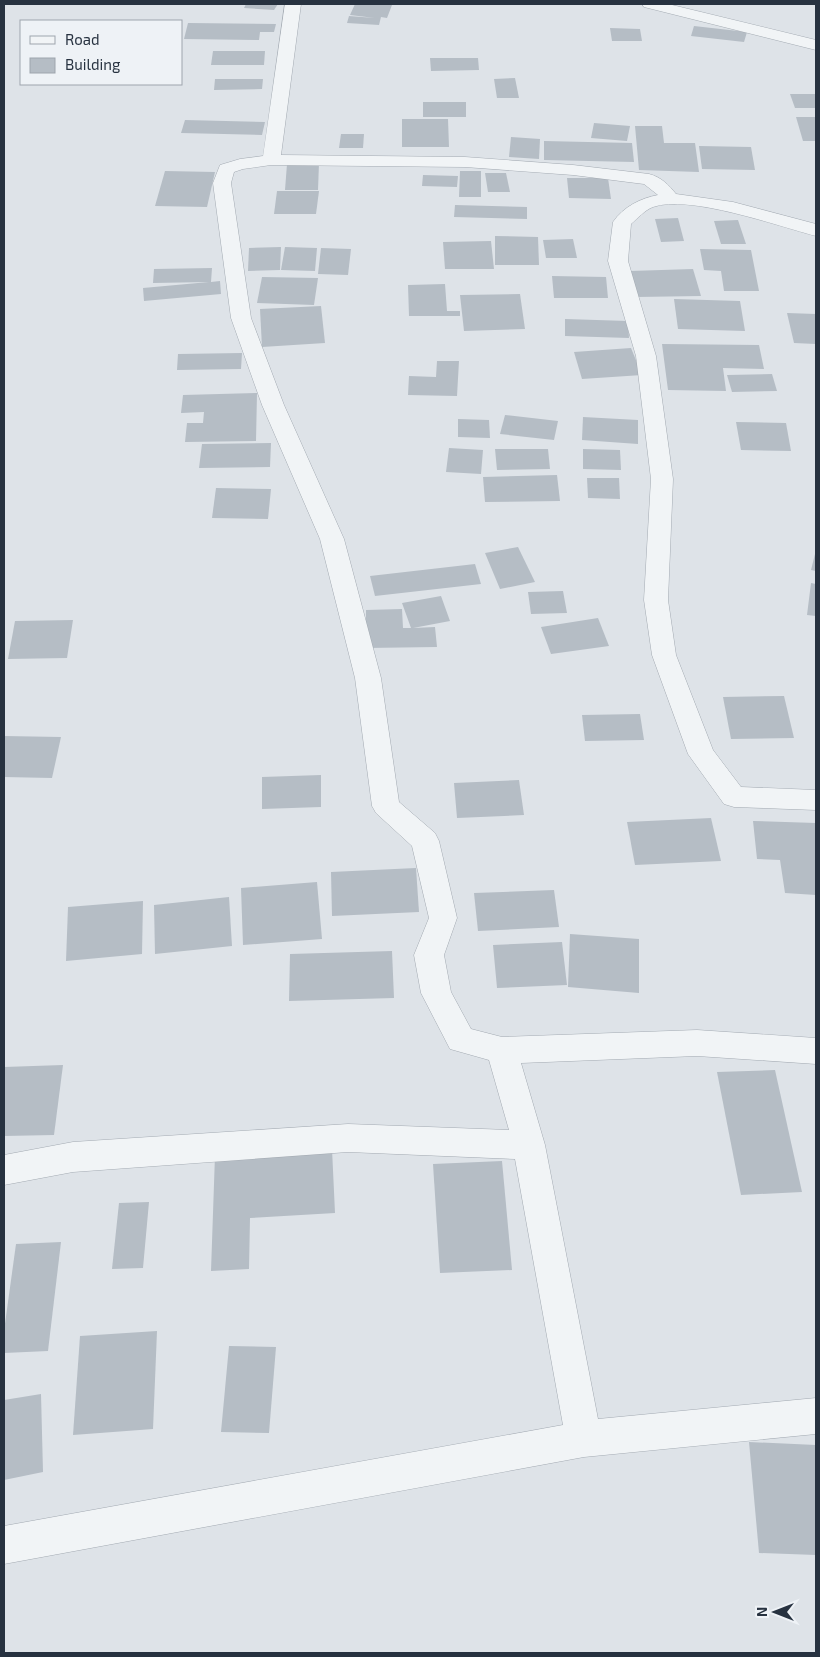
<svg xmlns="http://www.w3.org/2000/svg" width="820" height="1657" font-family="'Exo 2',sans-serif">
<rect width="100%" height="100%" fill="#dee3e8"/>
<g fill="#b5bdc5">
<polygon points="246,4 278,4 274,10 244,8"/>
<polygon points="355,4 368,4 392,5 387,18 381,17 379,25 347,23 349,16 375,18 350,15"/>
<polygon points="188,23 276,24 274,32 260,32 259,40 184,39"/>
<polygon points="694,26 747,32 744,42 691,36"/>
<polygon points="610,28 640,29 642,41 612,41"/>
<polygon points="213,51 265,51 264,65 211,65"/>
<polygon points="430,58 478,58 479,70 431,71"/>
<polygon points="515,78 519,98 497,98 494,79"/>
<polygon points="215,79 263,79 262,89 214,90"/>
<polygon points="790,94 816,94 816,108 795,108"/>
<rect x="423" y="102" width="43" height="15"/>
<polygon points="796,117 816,117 816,141 803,141"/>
<polygon points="402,119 448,119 449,147 402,147"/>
<polygon points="185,120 265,122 262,135 181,133"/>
<polygon points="594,123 630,126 627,141 591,138"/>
<polygon points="635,126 662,126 664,143 695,143 699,172 639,170"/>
<polygon points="341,134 364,134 363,148 339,148"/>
<polygon points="511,137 540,139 539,159 509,157"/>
<polygon points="544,141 632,143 634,162 544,160"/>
<polygon points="699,146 751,147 755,170 702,169"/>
<polygon points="319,163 318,190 285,190 287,164"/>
<polygon points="165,171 215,172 207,207 155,206"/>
<polygon points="460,171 481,171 481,197 459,197"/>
<polygon points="485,173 506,173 510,192 488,192"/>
<polygon points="423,175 458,176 457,187 422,186"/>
<polygon points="567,178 608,178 611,199 569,198"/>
<polygon points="277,191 319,191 316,214 274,214"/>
<polygon points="455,205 527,207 527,219 454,217"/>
<polygon points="678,218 684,241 661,242 655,219"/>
<polygon points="738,220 746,244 721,244 714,221"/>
<polygon points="495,236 538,237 539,265 495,265"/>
<polygon points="573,239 577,258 546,258 543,240"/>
<polygon points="491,241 494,269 445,269 443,242"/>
<polygon points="281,247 280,270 248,271 249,248"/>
<polygon points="285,247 317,248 315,271 281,270"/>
<polygon points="321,248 351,249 348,275 318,274"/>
<polygon points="700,249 751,250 759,291 724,291 721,271 704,270"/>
<polygon points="212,268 211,282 220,281 221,294 144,301 143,288 209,282 153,283 154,269"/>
<polygon points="693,269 701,296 636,297 630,271"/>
<polygon points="552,276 606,277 608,298 554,298"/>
<polygon points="262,277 318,278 314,305 257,303"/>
<polygon points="445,284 447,311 460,311 460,316 409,316 408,285"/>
<polygon points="520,294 525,329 464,331 460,295"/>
<polygon points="674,299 740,301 745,331 678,329"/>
<polygon points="321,306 325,343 262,347 260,309"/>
<polygon points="787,313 816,314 816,344 794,343"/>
<polygon points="565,319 628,321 629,338 565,336"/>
<polygon points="662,344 759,345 764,369 723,368 726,391 668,390"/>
<polygon points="631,348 642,375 582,379 574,352"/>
<polygon points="242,353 241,369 177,370 178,354"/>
<polygon points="437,361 459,361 457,396 408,395 409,376 436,377"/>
<polygon points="772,374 777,391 732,392 727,375"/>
<polygon points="257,393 256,441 185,442 187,423 203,423 204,412 181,413 183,395"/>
<polygon points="505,415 558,421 554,440 500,434"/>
<polygon points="583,417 638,420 638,444 582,440"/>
<polygon points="458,419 489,420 490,438 458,437"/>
<polygon points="736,422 786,423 791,451 741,450"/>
<polygon points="271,443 270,467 199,468 202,444"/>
<polygon points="449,448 483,450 481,474 446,472"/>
<polygon points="495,449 548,449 550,469 497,470"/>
<polygon points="583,449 620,450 621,470 583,469"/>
<polygon points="557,475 560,501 485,502 483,477"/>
<polygon points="587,478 619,478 620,499 588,498"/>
<polygon points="216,488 271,489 268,519 212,518"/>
<polygon points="518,547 535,582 500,589 485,553"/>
<polygon points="816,550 816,571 811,570"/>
<polygon points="475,564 481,584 375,596 370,576"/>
<polygon points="811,583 816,584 816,616 807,615"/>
<polygon points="563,591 567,613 531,614 528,592"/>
<polygon points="441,596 450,621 413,628 435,627 437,647 366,648 366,610 402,609 403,628 411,628 402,603"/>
<polygon points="598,618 609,646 551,654 541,627"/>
<polygon points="73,620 67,658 8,659 15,621"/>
<polygon points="784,696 794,738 731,739 723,697"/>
<polygon points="640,714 644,740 585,741 582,715"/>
<polygon points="4,736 61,737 52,778 4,777"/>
<polygon points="321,775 321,807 262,809 262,777"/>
<polygon points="519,780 524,815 457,818 454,783"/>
<polygon points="711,818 721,861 635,865 627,822"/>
<polygon points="753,821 816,823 816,895 785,893 780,860 757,859"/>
<polygon points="416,868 419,912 332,916 331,872"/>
<polygon points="317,882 322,939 243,945 241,888"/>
<polygon points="554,890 559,927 478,931 474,893"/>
<polygon points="229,897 232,946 155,954 154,905"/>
<polygon points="143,901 142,954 66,961 68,907"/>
<polygon points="570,934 639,939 639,993 568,987"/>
<polygon points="562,942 567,985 497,988 493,945"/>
<polygon points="392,951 394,998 289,1001 290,954"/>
<polygon points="63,1065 54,1135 4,1136 4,1067"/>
<polygon points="775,1070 802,1192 741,1195 717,1072"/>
<polygon points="332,1149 335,1213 250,1218 249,1269 211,1271 215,1155"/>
<polygon points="502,1161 512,1270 440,1273 433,1164"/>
<polygon points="149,1202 143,1268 112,1269 119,1203"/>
<polygon points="61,1242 48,1351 4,1353 4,1331 16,1244"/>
<polygon points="157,1331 153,1429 73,1435 80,1336"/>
<polygon points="229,1346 276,1347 269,1433 221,1432"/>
<polygon points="41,1394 43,1472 4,1480 4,1400"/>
<polygon points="749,1442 816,1445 816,1555 759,1553"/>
</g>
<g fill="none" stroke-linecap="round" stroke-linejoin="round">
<defs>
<g id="minor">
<path d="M285 4H301L281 155 465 157 573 165 649 174C661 177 669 185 676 194L733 202 816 224V236C778 226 688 194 653 207 645 210 638 218 631 224L628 261 656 356 673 479 668 600 676 655 713 750 741 787 816 790V810L734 807 724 804 688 754 652 655 644 600 651 479 636 356 608 261 613 222C623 207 641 198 658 195L644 184 573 175 465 167 271 165 243 169 234 172 231 183 251 318 284 405 344 539 381 678 399 802 435 833 439 841 457 918 444 955 451 992 471 1029 502 1037 697 1030 816 1038V1064L697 1056 521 1063 545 1145 598 1419 816 1398V1434L584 1457 4 1564V1526L563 1425 515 1159 348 1152 73 1172 4 1185V1155L73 1142 348 1124 509 1130 489 1060 450 1049 421 993 414 955 429 918 412 846 376 813 372 806 355 678 320 539 262 405 231 318 213 183 220 165 240 159 263 156Z"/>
<polygon points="642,4 668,4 816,40 816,50 644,7"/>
</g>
</defs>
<use href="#minor" stroke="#a3aab2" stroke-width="1"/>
<use href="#minor" fill="#f1f4f6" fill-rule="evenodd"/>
</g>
<rect width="820" height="1657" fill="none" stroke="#273240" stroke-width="10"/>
<rect x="20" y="20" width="162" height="65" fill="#eef2f6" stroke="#9ea5ad"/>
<rect x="30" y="36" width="25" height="8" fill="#f1f4f6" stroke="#9ea5ad"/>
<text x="65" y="45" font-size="15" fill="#273240">Road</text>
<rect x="30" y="58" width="25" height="15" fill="#b5bdc5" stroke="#9ea5ad"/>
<text x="65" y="70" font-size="15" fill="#273240">Building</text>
<g transform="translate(775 1612) rotate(270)" stroke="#eef2f6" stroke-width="4" paint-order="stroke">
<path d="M0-4L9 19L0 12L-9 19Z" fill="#273240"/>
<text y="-8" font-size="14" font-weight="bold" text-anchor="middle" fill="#273240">N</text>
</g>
</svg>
